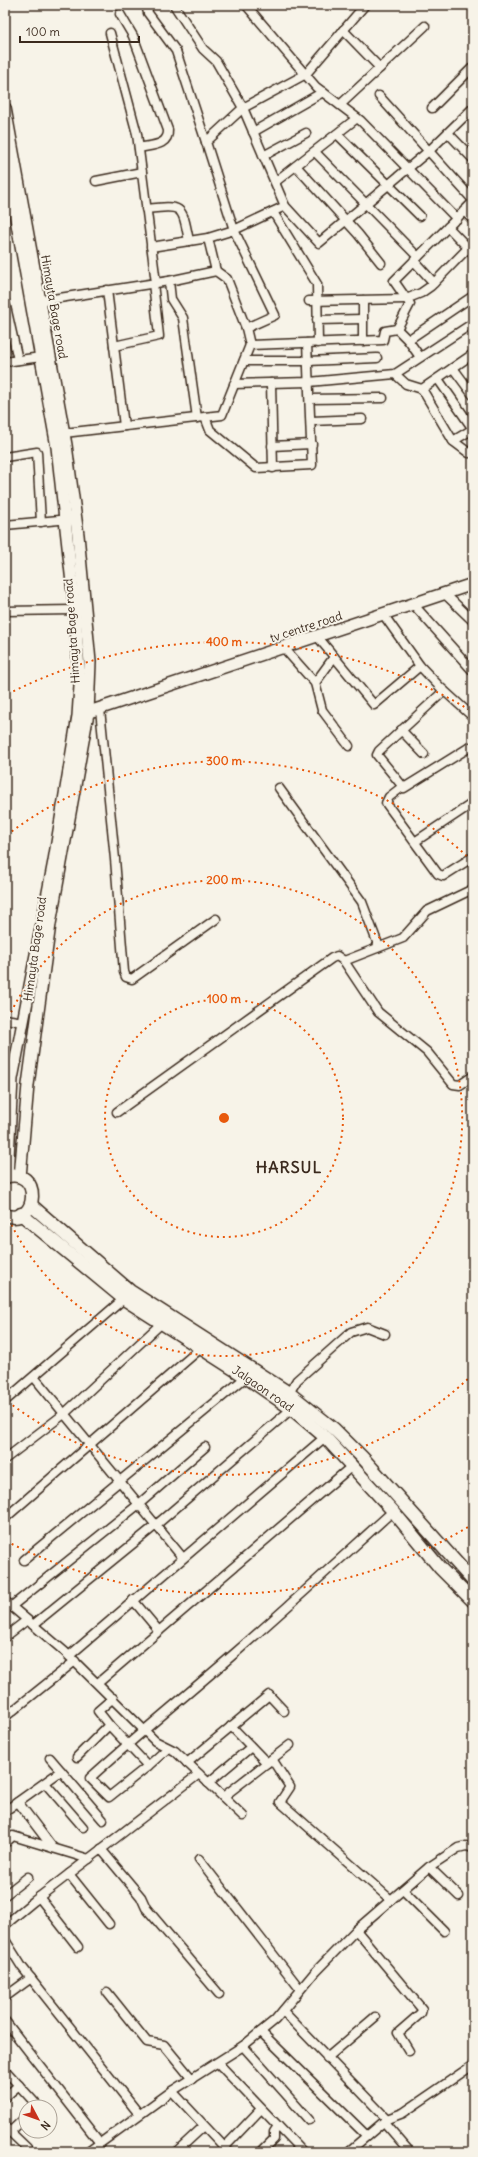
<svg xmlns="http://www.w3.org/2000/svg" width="478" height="2157" font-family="Delius,sans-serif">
<rect width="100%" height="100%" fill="#f7f3e8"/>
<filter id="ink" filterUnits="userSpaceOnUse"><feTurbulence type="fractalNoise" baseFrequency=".025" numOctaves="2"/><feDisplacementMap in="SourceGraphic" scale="8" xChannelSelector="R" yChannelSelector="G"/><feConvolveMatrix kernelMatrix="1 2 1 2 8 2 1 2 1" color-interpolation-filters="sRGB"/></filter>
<g filter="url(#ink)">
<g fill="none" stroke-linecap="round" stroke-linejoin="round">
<defs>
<g id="minor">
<polyline points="146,5 148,13 176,51 206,142"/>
<polyline points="174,5 203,49 216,61 243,108 285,206"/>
<polyline points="246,5 316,87 361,121 457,219"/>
<polyline points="365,5 306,74 243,108 206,142 234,230 285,206 319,243 431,149 473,108"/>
<path d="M120 14 133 36 168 130C169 146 151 145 139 148"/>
<polyline points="343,30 380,68"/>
<polyline points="110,33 137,134 156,283"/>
<polyline points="379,96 473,200"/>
<polyline points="340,105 425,26"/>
<polyline points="432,108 473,67"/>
<polyline points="253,132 323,92"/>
<polyline points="448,133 473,159"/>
<polyline points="337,134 420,216"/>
<polyline points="315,152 418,257"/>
<polyline points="263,156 306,133"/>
<polyline points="296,166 358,234 381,263"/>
<polyline points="96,181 142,172"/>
<polyline points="275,182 357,118"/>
<path d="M146 209C183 205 182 205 189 241"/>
<polyline points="464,211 473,220"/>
<polyline points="273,212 317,284 318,343"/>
<polyline points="448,227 473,253"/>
<polyline points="151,247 208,238"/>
<polyline points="414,261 434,283"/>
<polyline points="216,271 227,279 246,328"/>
<polyline points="169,281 171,299 183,318 197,418"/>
<polyline points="107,290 124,426"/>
<polyline points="40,301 169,281 216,271 208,238 234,230 275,315 246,328 250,345"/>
<polyline points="309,301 406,299 421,293 431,286 468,248"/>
<polyline points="5,302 18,360"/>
<polyline points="317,320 363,319"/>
<polyline points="397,329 410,304 394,281 473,202"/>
<polyline points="408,340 420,357"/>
<polyline points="363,341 363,300"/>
<polyline points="114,346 159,336 153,283"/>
<polyline points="244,361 308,361 377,358"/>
<polyline points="5,362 41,357"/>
<polyline points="453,368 473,395"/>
<polyline points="395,374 406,384 422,389"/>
<polyline points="438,379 473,429"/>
<polyline points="271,383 273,468"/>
<polyline points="234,384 309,382 395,374 473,323"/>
<polyline points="310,399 383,398"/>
<polyline points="205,417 210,430 256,468 312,465 307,343"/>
<polyline points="311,421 362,419"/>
<polyline points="64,433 222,415 250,345 383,340 385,331 397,329 408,340 473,296"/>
<polyline points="453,441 473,429"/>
<polyline points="272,446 312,444"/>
<polyline points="469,453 453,441 422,389 473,354"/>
<polyline points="5,457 37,452 41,522"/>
<polyline points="5,525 70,519"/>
<polyline points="445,594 473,621"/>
<polyline points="413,604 473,671"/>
<polyline points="5,611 75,610"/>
<polyline points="383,614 420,666 440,687 473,717"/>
<polyline points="317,636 374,705 420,666"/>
<polyline points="284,648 315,683 322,710 349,746"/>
<polyline points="315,683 334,657"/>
<polyline points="444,691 379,751 377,755 404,788 470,747 473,748"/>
<polyline points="100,709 115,859 124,972 126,977 132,979 216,919"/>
<polyline points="401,730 424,754"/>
<polyline points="402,787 389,797 386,803 438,874 443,876 473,857"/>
<polyline points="279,788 362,902 379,947"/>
<polyline points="416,841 473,803"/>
<polyline points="344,961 403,938 427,911 473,889"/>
<polyline points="5,1019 23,1022"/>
<polyline points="117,1112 332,958 337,956 344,961 378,1012 427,1052 453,1084 460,1085 473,1076"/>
<polyline points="34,1377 183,1558"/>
<polyline points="289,1393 297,1380 351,1332 367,1327 385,1334"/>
<polyline points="5,1401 127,1296"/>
<polyline points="5,1459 64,1414 165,1320"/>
<polyline points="5,1518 201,1348"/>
<polyline points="24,1560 246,1377"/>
<polyline points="133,1600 159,1631"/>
<polyline points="5,1601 65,1652 155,1741 175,1751 243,1816"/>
<polyline points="12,1606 139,1504 205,1447"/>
<polyline points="33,1625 156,1525 295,1406"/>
<polyline points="5,1637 27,1620"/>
<polyline points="69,1656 325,1437"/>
<polyline points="98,1683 352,1466"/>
<polyline points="5,1717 75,1661"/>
<path d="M109 1725 148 1766 109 1797 90 1778C137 1735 187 1695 235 1653 288 1607 340 1559 393 1511"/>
<polyline points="231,1726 267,1763"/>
<polyline points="77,1757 109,1725 98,1711 113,1698"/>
<polyline points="50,1758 103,1820"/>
<polyline points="272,1759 290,1787 280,1802 391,1900"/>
<polyline points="187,1763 269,1695 284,1711"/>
<polyline points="148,1766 168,1748"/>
<polyline points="45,1783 83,1827"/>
<polyline points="208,1783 251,1747"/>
<polyline points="223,1797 290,1745"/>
<polyline points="18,1802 53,1848"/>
<polyline points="5,1811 61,1771"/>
<polyline points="5,1843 13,1836 89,1859"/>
<polyline points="101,1849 141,1897 146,1908 219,1994"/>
<polyline points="199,1859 300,1989"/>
<polyline points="429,1867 459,1896"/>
<polyline points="69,1874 109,1924"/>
<polyline points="403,1890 444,1931"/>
<polyline points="5,1895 28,1877"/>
<polyline points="39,1897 78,1947"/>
<polyline points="5,1925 34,1901 199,1774"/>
<polyline points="356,1930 422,2009 421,2013 398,2033 409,2051"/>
<polyline points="5,1940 22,1967 139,2114"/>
<polyline points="107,1992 147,2042 164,2045 192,2079"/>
<polyline points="5,1997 31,1978"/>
<polyline points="283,2011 387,2119"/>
<polyline points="5,2021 100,2143"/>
<polyline points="261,2032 367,2136"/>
<polyline points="243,2046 309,2120"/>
<polyline points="327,2058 375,2017"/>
<polyline points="218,2063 303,2152"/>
<polyline points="5,2070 35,2103 36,2107"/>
<polyline points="172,2091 229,2152"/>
<polyline points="5,2097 19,2085"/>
<polyline points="384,2122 410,2152"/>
<polyline points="5,2127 27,2148 27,2152"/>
<polyline points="10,2132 26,2117"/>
<polyline points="88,2152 172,2091 243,2046 275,2020 315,1972 356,1930 429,1867 458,1848 466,1846 473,1848"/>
<polyline points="176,2152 204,2126"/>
<polyline points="220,2152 261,2109"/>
<polyline points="261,2152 274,2139 274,2132 278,2126"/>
<polyline points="348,2152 387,2119 403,2113 473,2065"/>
</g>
<g id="major">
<polyline points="5,108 66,445 78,535 90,662 88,713 50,924 28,1085 20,1177"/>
<polyline points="5,157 57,447 75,610 80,686 78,716 54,861 12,1079 7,1177"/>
<polyline points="83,714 473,584"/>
</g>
<g id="highway">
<path d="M5 1177C42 1165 40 1228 5 1215"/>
<polyline points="31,1205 130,1291 289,1393 334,1429 362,1457 473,1581"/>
<path id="s1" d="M21 1214 124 1299 246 1377 292 1409 325 1437 393 1511 440 1568 473 1601"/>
</g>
</defs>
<use href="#minor" stroke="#3b2a1e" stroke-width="11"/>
<use href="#major" stroke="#3b2a1e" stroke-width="14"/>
<use href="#highway" stroke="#3b2a1e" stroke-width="15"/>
<use href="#minor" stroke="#f7f3e8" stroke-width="8"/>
<use href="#major" stroke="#f7f3e8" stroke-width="11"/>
<use href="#highway" stroke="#f7f3e8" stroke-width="12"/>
</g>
</g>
<g fill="none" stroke="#e8590c" stroke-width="2" stroke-dasharray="2 4">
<circle cx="224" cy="1118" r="119"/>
<path d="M6 1023A238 238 0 1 1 6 1213"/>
<path d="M472 1375A357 357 0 0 1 7 1401M7 835A357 357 0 0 1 472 861"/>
<path d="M473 1524A476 476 0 0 1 8 1542M8 694A476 476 0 0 1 473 712"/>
</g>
<g text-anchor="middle" stroke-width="4" stroke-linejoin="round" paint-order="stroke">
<g font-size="12" fill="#3b2a1e" stroke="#f7f3e8">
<text transform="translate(54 307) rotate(80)" y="4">Himayta Bage road</text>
<text transform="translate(306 627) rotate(-18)" y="4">tv centre road</text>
<text transform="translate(72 631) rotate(-94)" y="4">Himayta Bage road</text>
<text transform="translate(35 949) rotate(-82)" y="4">Himayta Bage road</text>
<text dy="4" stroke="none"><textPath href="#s1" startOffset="299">Jalgaon road</textPath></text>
</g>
<g font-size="16" font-weight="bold" letter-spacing="1" fill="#3b2a1e" stroke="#f7f3e8">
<text x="289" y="1173">HARSUL</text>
</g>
</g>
<circle cx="224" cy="1118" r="6" fill="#e8590c" stroke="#f7f3e8" stroke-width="2"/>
<g font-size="12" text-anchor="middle" font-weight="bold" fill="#e8590c" stroke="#f7f3e8" stroke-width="4" stroke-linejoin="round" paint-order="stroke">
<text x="224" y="646">400 m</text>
<text x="224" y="765">300 m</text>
<text x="224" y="884">200 m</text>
<text x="224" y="1003">100 m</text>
</g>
<rect width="478" height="2157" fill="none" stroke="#f7f3e8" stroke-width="20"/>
<rect x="10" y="10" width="458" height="2137" fill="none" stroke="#3b2a1e" stroke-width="1.5" filter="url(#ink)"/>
<g transform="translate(38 2119) rotate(131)"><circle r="19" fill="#f7f3e8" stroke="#aca397"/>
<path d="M0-3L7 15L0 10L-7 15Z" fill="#c8321e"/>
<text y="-6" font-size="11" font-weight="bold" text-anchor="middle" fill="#3b2a1e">N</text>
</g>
<path d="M20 36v6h119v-6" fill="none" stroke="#3b2a1e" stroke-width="2"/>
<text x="26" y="36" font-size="12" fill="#3b2a1e" stroke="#f7f3e8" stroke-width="3" paint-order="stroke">100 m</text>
</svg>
